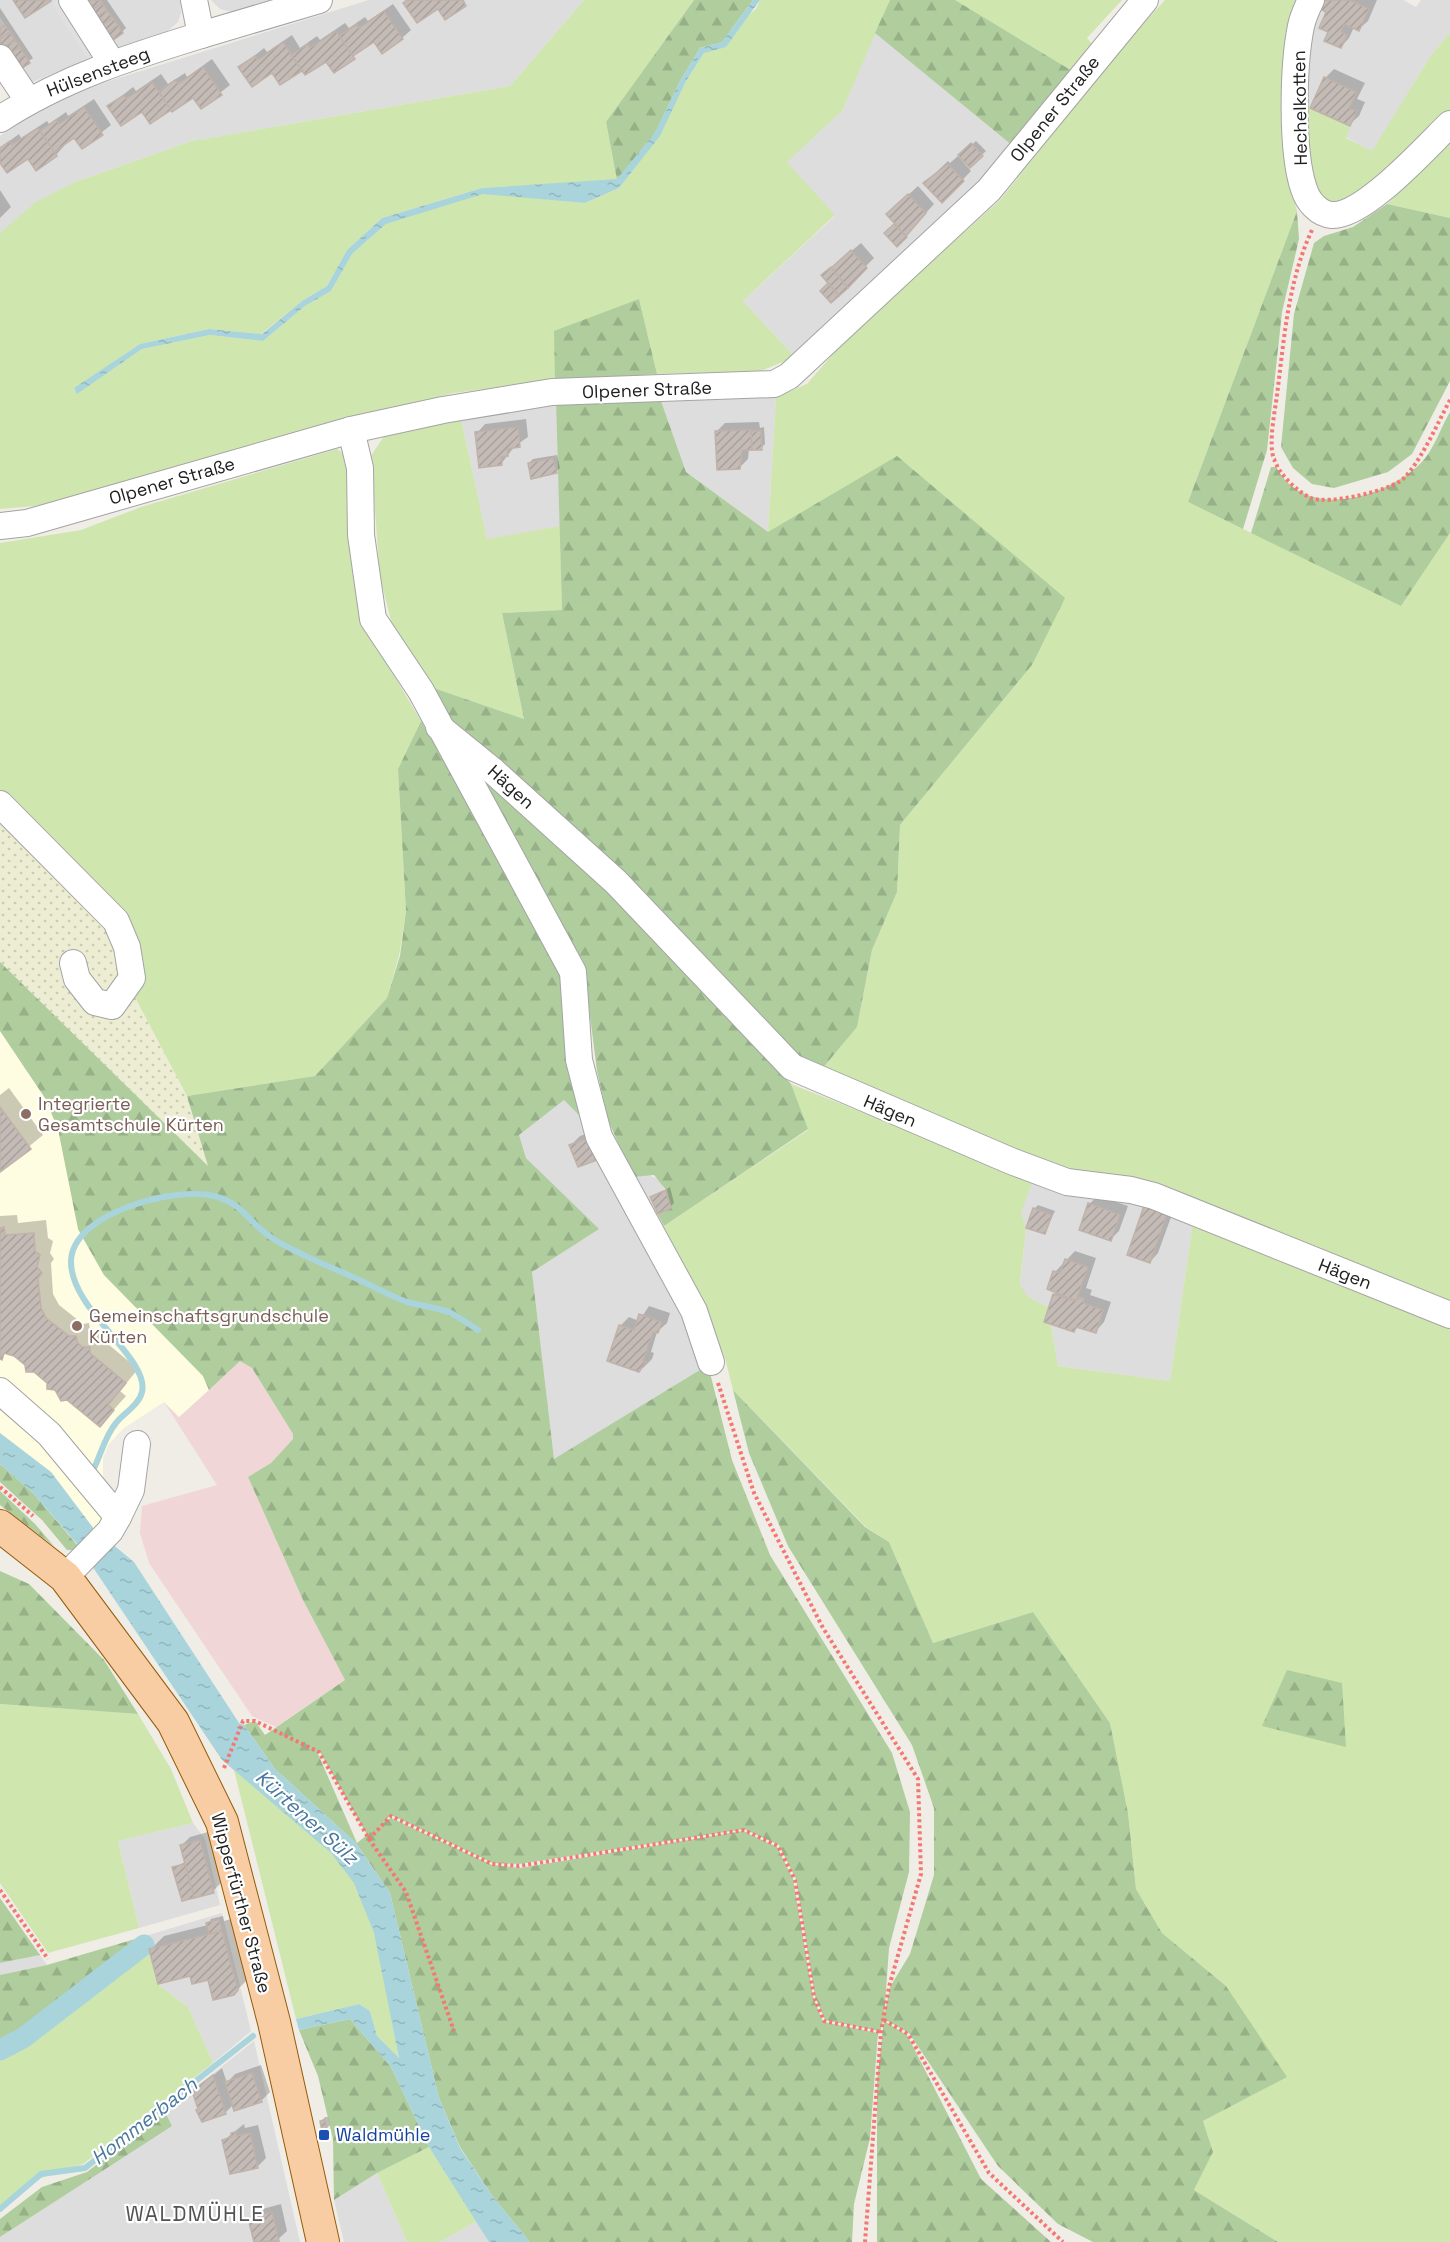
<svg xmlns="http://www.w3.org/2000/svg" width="1450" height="2242" font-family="'Space Grotesk',sans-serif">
<defs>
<pattern id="farmland-dots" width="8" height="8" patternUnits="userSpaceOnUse" patternTransform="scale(1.5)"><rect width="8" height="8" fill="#ededd3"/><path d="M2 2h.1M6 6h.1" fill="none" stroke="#cbcbb5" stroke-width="1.8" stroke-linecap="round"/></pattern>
<pattern id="forest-firs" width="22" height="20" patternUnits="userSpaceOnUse" patternTransform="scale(1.5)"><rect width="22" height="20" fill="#afcd9d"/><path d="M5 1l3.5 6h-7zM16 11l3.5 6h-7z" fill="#96b087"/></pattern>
<pattern id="water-ripples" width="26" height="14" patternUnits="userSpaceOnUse" patternTransform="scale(1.5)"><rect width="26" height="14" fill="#a9d4db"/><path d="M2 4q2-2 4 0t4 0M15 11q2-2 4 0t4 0" fill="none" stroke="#91b6bc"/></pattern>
<pattern id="building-hatch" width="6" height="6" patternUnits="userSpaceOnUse" patternTransform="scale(1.5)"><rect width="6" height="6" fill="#c4bbb6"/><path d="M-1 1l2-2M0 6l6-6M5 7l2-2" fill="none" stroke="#a8a09c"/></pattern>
</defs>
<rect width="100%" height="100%" fill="#f0ece6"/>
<g fill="#ddd">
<polygon points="0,0 57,0 52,4 88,58 24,86 15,73 30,63 0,17"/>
<polygon points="101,0 180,0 181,13 178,22 165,33 112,50 109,43 123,33"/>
<polygon points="211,0 278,0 232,12 220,9"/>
<polygon points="369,0 584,0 510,86 192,141 75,182 0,233 0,136 30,115 60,100 112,80"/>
<polygon points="1321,0 1403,0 1416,7 1421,0 1450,0 1450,32 1430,57 1372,152 1346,137 1351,126 1307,106 1307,47"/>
<polygon points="875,33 1013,146 982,184 795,357 743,301 835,216 786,162 842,111"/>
<polygon points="776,397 768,532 686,472 661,401"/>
<polygon points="556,401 560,526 487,540 460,414"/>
<polygon points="564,1099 590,1126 708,1365 554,1460 532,1272 598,1229 526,1158 519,1135"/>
<polygon points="648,1175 660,1180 669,1199 671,1208 658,1215 633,1177"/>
<polygon points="1033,1180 1113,1194 1193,1222 1170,1381 1058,1366 1051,1325 1044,1322 1022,1290 1020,1282 1026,1229 1020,1213"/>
<polygon points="193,1823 205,1839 220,1905 139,1928 118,1841"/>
<polygon points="222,1913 251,2031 213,2063 188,2007 159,1985 150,1950 146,1952 142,1937"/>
<polygon points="40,1955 47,1965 0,1975 0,1963"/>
<polygon points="254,2041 300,2242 0,2242 0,2237 171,2125 165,2112"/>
<polygon points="377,2173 407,2242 344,2242 334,2200"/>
<polygon points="477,2221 489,2242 440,2242"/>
</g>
<polygon fill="#f0d6d7" points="240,1361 252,1368 293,1434 293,1439 271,1463 248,1477 303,1600 345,1680 276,1727 252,1716 149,1563 140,1533 142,1506 217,1485 164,1402 179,1417"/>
<polygon fill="#fefce1" points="0,1031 45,1098 58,1129 80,1234 104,1275 203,1376 209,1390 179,1417 164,1402 124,1428 109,1444 103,1458 103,1482 118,1503 94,1529 51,1472 0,1433"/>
<polygon fill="url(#farmland-dots)" points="0,791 106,899 121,928 137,1001 187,1096 209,1167 0,962"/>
<g fill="#cfe7af">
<polygon points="584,0 694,0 606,122 617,180 482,188 382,218 347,250 327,286 302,301 261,334 209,329 140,344 74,389 78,393 142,349 210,335 263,341 305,306 331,291 352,254 386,224 483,193 585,203 619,188 704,53 756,9 760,0 890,0 842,111 787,162 835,215 743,301 795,357 761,371 657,374 639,299 555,380 454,393 347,418 75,497 35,506 0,509 0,233 36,202 75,182 192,141 510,86"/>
<polygon points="955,0 1122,0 1087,38 1094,46 1074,72"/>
<polygon points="1165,0 1299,0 1287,171 1297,211 1188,502 1401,606 1450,533 1450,1301 1199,1206 1056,1169 817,1075 857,1027 872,950 897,892 900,825 1032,665 768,532 776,397 807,384 845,340 1000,200 1132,36"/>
<path d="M1450 32V111L1367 188 1349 201 1328 203C1301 172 1308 145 1307 106L1351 126 1346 138 1372 151 1430 57Z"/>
<polygon points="1450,144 1450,218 1387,204"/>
<polygon points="460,414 487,539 560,526 562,610 502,613 524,719 422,684 396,640 380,577 371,456 384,436"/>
<polygon points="337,449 353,460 377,647 421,721 398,769 406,911 399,956 387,998 315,1076 187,1096 137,1001 121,928 106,899 0,791 0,543 81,530 141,507"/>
<path d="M791 1084 1033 1180 1021 1213 1026 1229 1020 1282C1024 1297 1035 1302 1049 1307L1044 1322 1051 1325 1058 1366 1170 1381 1193 1222 1450 1319V2242H1278L1194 2190 1213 2152 1203 2121 1286 2077 1226 1986 1162 1933 1136 1889 1128 1813 1110 1723 1033 1612 933 1643 889 1542 866 1527 733 1390 725 1358 664 1226 808 1130Z"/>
<polygon points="0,1704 138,1714 171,1769 193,1823 118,1841 139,1928 48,1953 0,1883"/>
<path d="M234 1770C270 1801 329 1842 354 1882 381 1928 389 2007 399 2059L377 2036 370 2011 359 2004 296 2019Z"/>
<polygon points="150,1949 159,1985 188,2007 213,2063 83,2164 38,2179 0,2208 0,2057 27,2043"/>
<polygon points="429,2147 477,2221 440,2242 407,2242 377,2173"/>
</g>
<g fill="url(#forest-firs)" fill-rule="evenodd">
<polygon points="694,0 753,0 722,42 700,48 680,81 655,133 617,180 606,122"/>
<polygon points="890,0 955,0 1074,72 1013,146 875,33"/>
<polygon points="1387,204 1450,218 1450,381 1412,454 1388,472 1334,488 1312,484 1293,468 1281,447 1294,314 1314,243 1324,236 1353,227"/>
<polygon points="1297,211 1299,239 1282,312 1267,450 1243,529 1188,502"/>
<polygon points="639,299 657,374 555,380 554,331"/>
<polygon points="556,401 661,401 686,472 768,532 897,456 1065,598 1032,665 900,825 897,892 872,950 857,1027 817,1075 434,705 422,684 524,719 502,613 562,610"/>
<path d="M1450 412V533L1401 606 1251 533 1271 467H1276C1305 521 1383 499 1420 464 1433 452 1441 427 1450 412Z"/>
<path d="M421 721 555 945 590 1126 564 1100 519 1135 526 1158 599 1229 532 1272 554 1459 708 1365 732 1460 770 1555 892 1753 910 1812 909 1872 889 1948 884 2018 890 1987 910 1954 934 1875V1808L912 1745 788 1546 749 1453 733 1390 865 1527 889 1542 933 1643 1033 1612 1110 1723 1128 1813 1136 1889 1162 1933 1226 1986 1287 2077 1203 2121 1213 2152 1194 2190 1278 2242H1093L1058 2224 998 2166 909 2033 884 2019 880 2031 825 2020 815 1996 796 1879 779 1845 744 1829 519 1864 493 1863 391 1815 382 1823 391 1818 492 1865 520 1868 743 1831 777 1847 793 1879 813 1997 823 2022 878 2033 870 2138 854 2204 852 2242H530L493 2197 460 2147 439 2098 390 1893 356 1843 275 1769 244 1725 255 1721 265 1735 345 1680 303 1600 248 1477 271 1463 293 1439V1434L252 1368 240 1361 209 1390 203 1376 104 1275 78 1229 58 1129 45 1098 0 1031V962L208 1166 187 1096 315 1076 387 998 400 956 406 911 398 769ZM320 1752 367 1835 357 1843 318 1754Z"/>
<polygon points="459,748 685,961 791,1084 808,1129 664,1226 658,1215 671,1208 666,1190 654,1175 633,1177 608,1120 597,1071 583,961"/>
<polygon points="0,1464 33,1493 78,1546 74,1550 67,1550 42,1520 0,1482"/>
<polygon points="0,1491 35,1524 54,1546 0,1505"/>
<polygon points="0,1571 29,1584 104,1660 138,1714 0,1704"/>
<polygon points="1287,1670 1342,1683 1346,1747 1262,1726"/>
<polygon points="0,1898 40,1955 0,1963"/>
<polygon points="142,1937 20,2033 0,2043 0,1975 47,1965"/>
<polygon points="350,2019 391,2067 429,2147 377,2173 334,2200 333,2139 318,2076 299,2030"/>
<polygon points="884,2021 907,2035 981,2179 1051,2242 877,2242 877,2080"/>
<polygon points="165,2112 172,2126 0,2237 0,2219 42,2187 87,2172"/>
</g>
<polygon fill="#e0e0e0" points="57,0 67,0 100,50 88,58 51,4"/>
<g fill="url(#water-ripples)">
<polygon points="753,0 760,0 726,47 704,53 685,83 660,136 619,188 585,203 483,194 386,224 352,254 331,291 305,306 263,341 210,335 142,349 77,394 74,388 140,344 209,329 262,334 302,301 327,286 347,250 382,218 482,188 617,179 655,133 680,81 700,48 722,42"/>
<polygon points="0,1433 51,1472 94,1529 134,1562 239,1723 244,1725 275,1769 356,1843 390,1893 439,2098 460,2148 493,2197 530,2242 489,2242 429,2147 391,2067 350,2019 299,2030 296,2019 359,2004 370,2011 377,2036 399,2058 374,1933 354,1883 331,1853 222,1760 78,1545 33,1493 0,1464"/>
</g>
<g fill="#0003">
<polygon points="82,0 107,0 126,28 122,32"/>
<polygon points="1326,0 1377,0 1368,21 1359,29 1354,27 1349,38 1341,47 1330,31"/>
<polygon points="393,4 411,30 402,38 374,40 334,71 326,59 302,69 281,83 273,71 240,67 264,48 267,52 292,35 300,48 317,36 320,40 345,23 349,28 365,17 368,21"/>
<polygon points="0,8 33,58 16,70 0,46"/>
<polygon points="212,59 230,85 202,107 194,96 142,110 109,106 133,87 136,91 161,74 168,84 185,73 187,77"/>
<polygon points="1334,69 1365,83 1357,99 1365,102 1359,116 1350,124 1325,78"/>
<polygon points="94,99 111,125 83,147 75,136 63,144 64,146 56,155 0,161 0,148 19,134 21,138 47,121 49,124 66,112 68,116"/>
<polygon points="976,141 986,151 970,166 960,155"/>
<polygon points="958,156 971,171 942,201 925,183 948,161 950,163"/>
<polygon points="918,186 934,204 897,245 886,233 896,224 896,206"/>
<polygon points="0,190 11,207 0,218"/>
<polygon points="861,243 874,258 862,270 830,283 823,275"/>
<polygon points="526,419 528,437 515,446 501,464 477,433 485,424"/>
<polygon points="759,422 760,428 764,427 765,444 761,448 749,448 748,459 739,468 716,432 725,423"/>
<polygon points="557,455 560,468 556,472 529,463 533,459"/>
<polygon points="9,1088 43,1135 0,1170 0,1095"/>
<polygon points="598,1130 605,1150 571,1145 580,1136"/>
<polygon points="670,1187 674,1203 670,1207 652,1198"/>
<polygon points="1098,1196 1128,1206 1119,1231 1111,1239 1089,1204"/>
<polygon points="1038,1205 1055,1211 1045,1232 1034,1209"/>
<polygon points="1175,1206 1158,1253 1150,1262 1129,1254"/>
<polygon points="17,1215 18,1223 46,1220 48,1238 53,1241 50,1253 54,1259 51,1263 53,1294 59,1305 83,1324 89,1323 90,1330 96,1334 102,1334 103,1340 138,1369 120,1391 126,1396 100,1425 15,1355 7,1353 0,1357 0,1216"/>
<polygon points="1075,1251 1096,1258 1086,1288 1092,1290 1090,1295 1111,1302 1104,1322 1096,1331 1079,1326 1074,1331 1046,1322 1056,1290 1055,1272"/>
<polygon points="649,1306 670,1313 667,1323 657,1332 651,1352 654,1353 652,1359 643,1368 620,1326 629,1317 639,1321"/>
<polygon points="208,1832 221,1883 213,1891 183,1900 173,1868 185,1862 181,1846 190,1837"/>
<polygon points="223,1916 224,1921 235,1918 247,1980 233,1994 209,1978 191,1975 151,1949 164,1936 208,1925 211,1919"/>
<polygon points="261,2065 270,2092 261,2101 234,2104 225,2113 200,2108 194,2091 222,2068 227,2083 235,2074"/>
<polygon points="325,2117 328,2117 330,2125 326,2129 321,2121"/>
<polygon points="244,2124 245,2128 258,2125 266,2158 257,2167 224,2140"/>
<polygon points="281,2204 287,2231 275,2242 256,2242 250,2218 259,2210"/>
</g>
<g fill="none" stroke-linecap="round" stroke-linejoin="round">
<g stroke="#a9d4db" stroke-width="6">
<path d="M92 1472C101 1456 104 1437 116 1423 124 1413 139 1405 142 1392 150 1358 70 1310 71 1261 72 1213 175 1186 214 1196 245 1204 248 1223 272 1238 297 1254 326 1265 353 1277 371 1285 388 1295 407 1302 421 1306 437 1307 451 1313 460 1318 469 1324 478 1330"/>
<polyline points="0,2209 41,2174 85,2168 253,2036"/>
</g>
<polyline stroke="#a9d4db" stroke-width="21" points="0,2050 23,2038 144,1945"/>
</g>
<g fill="url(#building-hatch)" stroke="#c1b2a9" stroke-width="1.5">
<polygon points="13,0 51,0 51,1 25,18"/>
<polygon points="90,0 100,0 102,3 88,12 83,5"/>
<polygon points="407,0 463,0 466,6 445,20 438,9 417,23 403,3"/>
<polygon points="1324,0 1349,0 1369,9 1359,31 1344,24 1341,32 1347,35 1341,48 1324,41 1328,32 1319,28 1326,12 1320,9"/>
<polygon points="102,3 107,10 93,20 88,12"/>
<polygon points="107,10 113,18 98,28 93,20"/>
<polygon points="384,11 403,39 382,54 374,42 353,56 339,36 356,25 359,28"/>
<polygon points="113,18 118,25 104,35 98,28"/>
<polygon points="5,25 10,32 0,39 0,28"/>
<polygon points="118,25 123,33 109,43 104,35"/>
<polygon points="336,31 355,59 334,73 326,62 305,75 291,55 308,44 310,48"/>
<polygon points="10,32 15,40 1,49 0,39"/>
<polygon points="15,40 20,47 6,57 1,49"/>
<polygon points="283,42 302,71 280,85 272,73 252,87 238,67 255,56 258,60"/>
<polygon points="20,47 25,55 11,65 6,57"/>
<polygon points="25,55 30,63 16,72 11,65"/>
<polygon points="203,67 222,95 201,109 193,98 172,112 159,92 175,80 178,84"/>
<polygon points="1324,77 1357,92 1349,108 1357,111 1350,126 1310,108"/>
<polygon points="152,82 171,110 150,124 142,112 121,126 107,106 124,95 126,99"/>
<polygon points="84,107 103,135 82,149 74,138 54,152 40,131 56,120 59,124"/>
<polygon points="38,128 57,156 36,171 28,159 7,173 0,163 0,148 10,141 12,145"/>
<polygon points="971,143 983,156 970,168 958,155"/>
<polygon points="948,164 964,181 942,203 923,183"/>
<polygon points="908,194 926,213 906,236 886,214"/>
<polygon points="894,224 907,237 897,247 884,233"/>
<polygon points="851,250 867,268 848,288 831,268"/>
<polygon points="831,267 848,288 839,296 821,275"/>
<polygon points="828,283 839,296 831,303 820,291"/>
<polygon points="518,427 520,447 507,449 508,456 501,457 502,465 479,468 475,432"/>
<polygon points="751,430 752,450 742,450 740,469 717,470 715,431"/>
<polygon points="751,431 761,431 762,450 752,450"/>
<polygon points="553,458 557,473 531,479 528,463"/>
<polygon points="0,1107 31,1149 0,1172"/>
<polygon points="589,1138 597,1160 578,1167 569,1145"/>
<polygon points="666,1190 671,1208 658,1214 650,1197"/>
<polygon points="1088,1203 1120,1215 1111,1241 1079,1230"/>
<polygon points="1144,1206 1167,1214 1150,1263 1127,1255"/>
<polygon points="1033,1208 1052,1215 1045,1234 1026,1228"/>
<polygon points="4,1227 5,1235 34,1233 35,1251 40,1255 37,1267 42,1273 38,1278 41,1308 46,1318 69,1336 76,1336 78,1343 82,1347 90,1347 90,1353 126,1383 108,1405 114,1410 100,1427 67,1400 61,1401 55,1390 47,1389 47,1383 34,1372 26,1372 25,1365 14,1356 4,1353 2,1360 0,1359 0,1228"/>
<polygon points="1065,1259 1088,1267 1076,1301 1047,1289 1053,1271 1060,1273"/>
<polygon points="1053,1294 1076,1301 1078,1297 1084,1298 1083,1303 1103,1310 1096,1333 1076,1327 1074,1332 1044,1322"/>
<polygon points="639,1314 662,1322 658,1333 653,1332 643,1361 646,1362 639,1372 607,1361 619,1325 634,1330"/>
<polygon points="200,1840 214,1893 194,1898 180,1845"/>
<polygon points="185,1864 194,1898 182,1901 172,1867"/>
<polygon points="219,1919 222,1931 209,1934 206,1923"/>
<polygon points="222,1931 238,1990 234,1995 213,2000 208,1980 192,1984 190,1976 158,1984 149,1949"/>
<polygon points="252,2073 262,2102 234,2111 225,2082"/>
<polygon points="213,2075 226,2114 202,2122 196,2110 198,2109 192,2091"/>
<polygon points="325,2120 327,2130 322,2131 320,2121"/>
<polygon points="236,2132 236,2136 250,2133 258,2168 230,2174 222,2140 232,2137 231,2133"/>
<polygon points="272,2212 279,2241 254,2242 248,2218"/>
</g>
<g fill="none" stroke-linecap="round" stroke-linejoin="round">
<defs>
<g id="minor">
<polyline points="72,0 112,63"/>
<path d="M1311 0C1307 8 1303 17 1301 26 1293 65 1291 152 1304 189 1308 202 1319 214 1332 215 1364 217 1427 146 1450 124"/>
<polyline points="201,35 319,0"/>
<polyline points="0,58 28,100"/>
<path d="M0 119C63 78 130 57 201 35L194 0"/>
<polyline points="351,430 360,468 361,535 373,619 421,691 573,972 579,1060 599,1137 694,1311 711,1362"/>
<polyline points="0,526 27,523 351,430 443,410 552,392 774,384 789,376 989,190 1145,0"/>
<polyline points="439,727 492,770 616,882 792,1067 1011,1161 1067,1182 1131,1190 1154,1196 1450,1315"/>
<polyline points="0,804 116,921 127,947 132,978 112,1006 95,1002 77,979 73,963"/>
<polyline points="0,1391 49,1434 118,1517 110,1531 65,1577"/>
<polyline points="118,1517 131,1490 137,1444"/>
</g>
<polyline id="major" points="0,1526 65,1577 173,1722 222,1822 274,2022 323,2242"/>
</defs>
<use href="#minor" stroke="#a4a4a4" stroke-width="28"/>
<use href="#major" stroke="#955b06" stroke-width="34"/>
<g stroke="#f47773" stroke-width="4" stroke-dasharray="3 3" stroke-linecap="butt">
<path d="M1312 230C1288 281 1284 340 1277 395 1275 411 1268 444 1274 459 1279 474 1296 491 1311 498 1327 505 1390 491 1403 479 1422 460 1437 424 1450 400"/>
<polyline points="718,1383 754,1493 823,1628 918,1779 921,1874 889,1987 881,2032 865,2242"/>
<polyline points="0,1487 33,1516"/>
<polyline points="224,1768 243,1721 255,1721 319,1752 369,1839 406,1892 454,2031"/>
<polyline points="369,1839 391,1816 492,1864 519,1866 744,1830 778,1846 795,1880 814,1997 824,2021 881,2032"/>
<polyline points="0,1890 48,1959"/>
<polyline points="884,2020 908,2034 989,2173 1063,2242"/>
</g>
<use href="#minor" stroke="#fff" stroke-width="26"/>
<use href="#major" stroke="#f8cda3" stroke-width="32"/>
</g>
<g fill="#8d6e63" stroke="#fff" stroke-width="2">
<circle cx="26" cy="1114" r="6"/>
<circle cx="77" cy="1326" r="6"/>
</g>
<rect fill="#1a4fb4" stroke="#fff" stroke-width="2" x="318" y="2129" width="12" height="12" rx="3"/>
<g text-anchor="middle" stroke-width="4.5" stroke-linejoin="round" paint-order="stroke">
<g font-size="18" fill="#202020" stroke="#fff">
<text transform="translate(98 72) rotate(-21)" y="6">Hülsensteeg</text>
<text transform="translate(1300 108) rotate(-91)" y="6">Hechelkotten</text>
<text transform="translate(1055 109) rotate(-51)" y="6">Olpener Straße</text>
<text transform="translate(647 390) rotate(-2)" y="6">Olpener Straße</text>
<text transform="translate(172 481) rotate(-16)" y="6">Olpener Straße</text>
<text transform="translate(511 787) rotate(42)" y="6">Hägen</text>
<text transform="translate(890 1111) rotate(23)" y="6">Hägen</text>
<text transform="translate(1345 1274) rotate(21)" y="6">Hägen</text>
<text transform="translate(241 1903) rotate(75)" y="6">Wipperfürther Straße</text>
</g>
<g font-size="18" fill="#785e54" stroke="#fff" text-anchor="start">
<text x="38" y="1110">Integrierte<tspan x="38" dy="21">Gesamtschule Kürten</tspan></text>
<text x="89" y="1322">Gemeinschaftsgrundschule<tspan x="89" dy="21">Kürten</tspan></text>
</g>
<g font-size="18" fill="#164399" stroke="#fff" text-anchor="start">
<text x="336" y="2141">Waldmühle</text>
</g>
<g font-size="20" font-style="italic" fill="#49789c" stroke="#fff">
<text transform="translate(307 1817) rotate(42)" y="7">Kürtener Sülz</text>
<text transform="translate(144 2121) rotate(-38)" y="7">Hommerbach</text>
</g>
<g font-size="21" letter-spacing="1.5" fill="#535353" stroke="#fff">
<text x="195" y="2221">WALDMÜHLE</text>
</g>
</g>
</svg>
